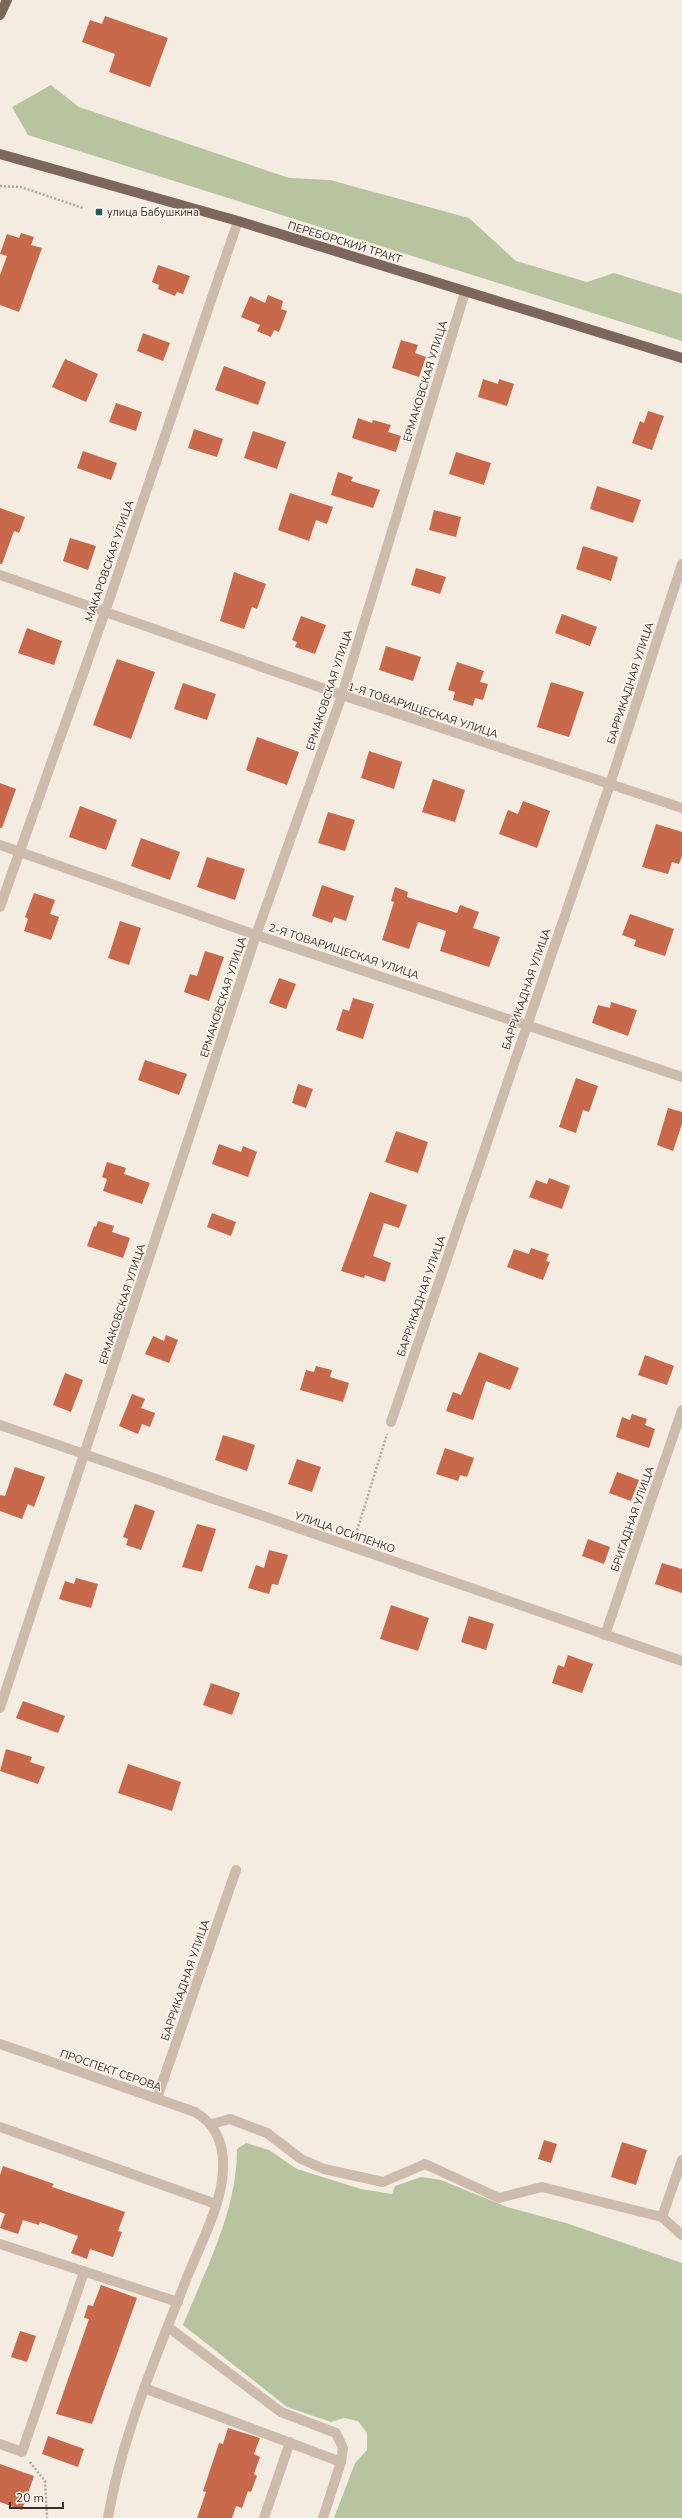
<svg xmlns="http://www.w3.org/2000/svg" width="682" height="2518" font-family="'Nunito Sans',sans-serif">
<rect width="100%" height="100%" fill="#f4ebe1"/>
<g fill="#b8c4a0">
<polygon points="51,85 79,107 289,178 330,180 469,218 516,261 587,282 614,273 682,294 682,341 28,135 12,107"/>
<path d="M246 2143 269 2150 297 2169 361 2189 392 2194 395 2186 421 2177 441 2180 507 2207 566 2223 682 2263V2518H334L355 2463 367 2450V2433L358 2421 344 2418 331 2422 287 2407 183 2325C206 2268 237 2211 237 2149Z"/>
</g>
<g fill="#c8694b">
<polygon points="105,16 168,38 150,87 109,72 115,54 82,42 90,20 102,24"/>
<polygon points="21,233 34,237 31,245 42,248 19,312 0,305 0,275 7,256 0,254 7,234 19,238"/>
<polygon points="158,265 190,276 183,294 177,292 175,296 158,289 159,285 152,282"/>
<polygon points="268,295 283,301 281,309 287,311 279,332 274,330 271,337 257,331 260,325 241,317 250,296 265,303"/>
<polygon points="143,333 170,343 163,361 137,351"/>
<polygon points="401,340 418,345 415,353 426,357 419,377 392,368"/>
<polygon points="65,359 98,374 86,402 52,387"/>
<polygon points="224,366 266,382 258,405 215,390"/>
<polygon points="483,379 498,384 499,379 514,384 507,406 478,397"/>
<polygon points="116,403 142,412 136,431 109,422"/>
<polygon points="648,411 664,416 652,450 632,443 640,421 644,423"/>
<polygon points="358,418 372,423 373,420 391,425 388,432 401,436 396,452 352,438"/>
<polygon points="194,429 223,439 217,457 188,448"/>
<polygon points="253,431 286,442 277,469 244,458"/>
<polygon points="83,451 117,463 111,480 77,468"/>
<polygon points="456,452 491,463 484,485 449,474"/>
<polygon points="338,472 353,477 351,481 380,490 373,508 331,495"/>
<polygon points="597,486 641,500 633,523 590,509"/>
<polygon points="290,493 333,507 327,524 316,520 309,541 278,530"/>
<polygon points="0,508 25,517 19,533 14,531 2,564 0,564"/>
<polygon points="434,510 461,517 456,537 429,530"/>
<polygon points="70,538 96,546 88,570 63,561"/>
<polygon points="583,546 618,557 611,581 576,569"/>
<polygon points="416,568 446,577 440,594 411,585"/>
<polygon points="234,572 266,584 257,609 252,607 244,629 220,621"/>
<polygon points="562,614 597,627 590,646 555,633"/>
<polygon points="301,616 326,625 315,654 295,647 297,642 292,640"/>
<polygon points="27,628 62,641 54,665 18,653"/>
<polygon points="386,646 421,657 413,681 379,670"/>
<polygon points="117,659 155,672 131,739 93,725"/>
<polygon points="457,662 484,671 480,682 488,684 483,700 475,698 473,706 453,700 455,692 448,690"/>
<polygon points="551,682 584,692 569,737 537,727"/>
<polygon points="183,683 216,694 207,720 174,709"/>
<polygon points="257,737 299,752 287,785 246,770"/>
<polygon points="369,751 402,762 394,789 361,778"/>
<polygon points="433,779 465,790 455,822 422,812"/>
<polygon points="0,783 16,789 2,828 0,828"/>
<polygon points="523,801 550,811 537,848 499,834 508,810 518,814"/>
<polygon points="80,806 117,820 106,850 69,837"/>
<polygon points="328,812 355,820 345,851 318,843"/>
<polygon points="656,824 682,832 682,856 679,864 672,862 668,874 642,867"/>
<polygon points="141,838 180,852 170,880 131,866"/>
<polygon points="207,857 245,869 235,900 197,887"/>
<polygon points="322,885 354,896 346,921 334,917 332,923 312,916"/>
<polygon points="395,887 408,892 407,897 457,913 460,905 479,912 473,928 500,937 489,967 440,951 446,931 418,922 409,949 382,940 394,902 391,901"/>
<polygon points="34,893 55,900 50,914 59,917 51,940 24,931 28,919 25,917"/>
<polygon points="630,914 674,929 665,956 634,946 636,940 622,935"/>
<polygon points="120,921 141,928 129,965 108,958"/>
<polygon points="205,951 224,957 209,1001 184,992 190,974 197,976"/>
<polygon points="279,978 296,984 286,1009 269,1003"/>
<polygon points="353,998 374,1004 363,1039 336,1030 343,1009 349,1011"/>
<polygon points="611,1002 637,1010 628,1036 592,1023 598,1005 610,1008"/>
<polygon points="145,1060 187,1074 179,1095 138,1080"/>
<polygon points="576,1078 598,1086 589,1112 583,1110 576,1133 559,1127"/>
<polygon points="298,1084 313,1089 306,1108 292,1103"/>
<polygon points="668,1108 682,1112 682,1124 673,1151 657,1145"/>
<polygon points="396,1131 428,1142 418,1173 385,1162"/>
<polygon points="219,1144 241,1152 243,1146 257,1152 248,1177 212,1164"/>
<polygon points="107,1162 126,1168 124,1174 150,1183 142,1204 103,1191 107,1179 102,1177"/>
<polygon points="549,1178 570,1186 562,1209 529,1197 536,1180 547,1184"/>
<polygon points="370,1192 407,1205 399,1228 384,1223 373,1256 391,1263 385,1282 365,1275 364,1278 341,1271"/>
<polygon points="212,1213 236,1222 231,1236 207,1227"/>
<polygon points="98,1221 114,1226 112,1232 130,1238 123,1258 87,1246 94,1226 96,1227"/>
<polygon points="531,1248 549,1254 546,1261 550,1262 543,1280 507,1267 514,1249 529,1254"/>
<polygon points="166,1335 178,1340 169,1363 145,1354 153,1336 164,1341"/>
<polygon points="479,1352 519,1368 510,1390 486,1381 473,1420 446,1411 453,1392 461,1395"/>
<polygon points="645,1355 674,1366 667,1385 638,1375"/>
<polygon points="316,1366 332,1370 330,1377 349,1383 343,1402 300,1390 306,1370 314,1372"/>
<polygon points="65,1373 83,1380 71,1412 53,1405"/>
<polygon points="132,1394 145,1399 141,1408 155,1413 150,1427 142,1424 138,1434 119,1426"/>
<polygon points="632,1414 647,1419 645,1425 655,1429 649,1448 616,1437 622,1417 630,1420"/>
<polygon points="223,1435 255,1445 247,1471 215,1460"/>
<polygon points="445,1448 474,1458 467,1477 460,1475 458,1481 436,1474"/>
<polygon points="297,1459 321,1467 312,1492 288,1484"/>
<polygon points="15,1467 45,1477 34,1507 28,1504 22,1519 0,1511 0,1495 5,1496"/>
<polygon points="617,1472 639,1480 631,1501 609,1493"/>
<polygon points="135,1504 155,1511 141,1550 126,1545 128,1539 123,1537"/>
<polygon points="197,1524 216,1529 202,1572 182,1567"/>
<polygon points="588,1539 610,1547 604,1564 582,1556"/>
<polygon points="269,1550 288,1555 278,1585 272,1584 269,1594 248,1588 256,1565 264,1568"/>
<polygon points="662,1563 682,1569 682,1593 655,1584"/>
<polygon points="76,1578 98,1584 91,1608 59,1599 65,1581 74,1584"/>
<polygon points="391,1605 429,1618 418,1651 380,1639"/>
<polygon points="469,1616 494,1624 486,1650 461,1642"/>
<polygon points="568,1655 593,1664 582,1693 552,1683 558,1665 564,1667"/>
<polygon points="211,1683 240,1693 232,1715 203,1705"/>
<polygon points="23,1701 65,1716 58,1733 16,1718"/>
<polygon points="6,1749 32,1757 30,1762 45,1767 38,1784 0,1771"/>
<polygon points="128,1764 181,1782 172,1811 118,1793"/>
<polygon points="544,2140 557,2144 551,2163 538,2159"/>
<polygon points="622,2142 647,2150 636,2185 611,2177"/>
<polygon points="3,2166 54,2184 52,2187 125,2212 118,2231 122,2232 113,2257 90,2249 87,2259 71,2253 78,2236 40,2222 39,2225 23,2220 18,2234 0,2228 5,2214 0,2212 0,2175"/>
<polygon points="101,2285 137,2298 92,2424 56,2414 89,2319 84,2318 88,2305 93,2306"/>
<polygon points="20,2331 36,2336 27,2362 11,2357"/>
<polygon points="228,2428 260,2438 254,2454 260,2457 254,2474 257,2476 251,2492 248,2491 242,2508 236,2506 232,2518 197,2518 206,2492 203,2491 219,2443 223,2444"/>
<polygon points="48,2436 84,2449 78,2467 42,2454"/>
<polygon points="0,2464 34,2476 22,2510 0,2502"/>
</g>
<g fill="none" stroke-linecap="round" stroke-linejoin="round">
<g stroke="#b9a596" stroke-width="2.5" stroke-dasharray="2 2" stroke-linecap="butt">
<polyline points="0,186 21,187 83,208"/>
<polyline points="356,1534 387,1434"/>
<polyline points="30,2462 45,2481 47,2518"/>
</g>
<g stroke="#cdbbac" stroke-width="10">
<polyline points="0,575 342,695 682,808"/>
<polyline points="0,845 256,935 682,1077"/>
<polyline points="0,907 105,612 238,221"/>
<polyline points="391,1422 610,784 682,564"/>
<polyline points="0,1425 682,1661"/>
<polyline points="605,1635 682,1410"/>
<polyline points="0,1708 256,935 342,695 465,292"/>
<path d="M0 2044 195 2112C216 2124 224 2145 223 2168 223 2203 199 2247 186 2280 157 2354 121 2439 108 2518"/>
<polyline points="157,2098 236,1870"/>
<polyline points="212,2124 230,2119 267,2133 301,2159 324,2169 383,2182 425,2164 499,2198 542,2187 662,2217 682,2235"/>
<polyline points="0,2127 216,2204"/>
<polyline points="662,2217 682,2160"/>
<polyline points="0,2244 178,2302"/>
<polyline points="168,2327 281,2412 336,2433 343,2448 341,2462 323,2518"/>
<polyline points="144,2388 341,2462"/>
<polyline points="0,2444 22,2452 84,2272"/>
<polyline points="264,2518 290,2442"/>
</g>
<g stroke="#7d675c" stroke-width="10">
<polyline points="0,15 7,0"/>
<polyline points="0,154 238,221 682,358"/>
</g>
</g>
<rect fill="#1f5a5e" stroke="#fbf5ee" stroke-width="1.5" x="95" y="208" width="8" height="8" rx="2"/>
<g text-anchor="middle" stroke-width="3" stroke-linejoin="round" paint-order="stroke">
<g font-size="11" fill="#3b302b" stroke="#fbf5ee" text-anchor="start">
<text x="107" y="216">улица Бабушкина</text>
</g>
<g font-size="11" fill="#3b302b" stroke="#fbf5ee">
<text transform="translate(345 242) rotate(17)" y="4">ПЕРЕБОРСКИЙ ТРАКТ</text>
<text transform="translate(425 381) rotate(-73)" y="4">ЕРМАКОВСКАЯ УЛИЦА</text>
<text transform="translate(109 561) rotate(-71)" y="4">МАКАРОВСКАЯ УЛИЦА</text>
<text transform="translate(630 683) rotate(-72)" y="4">БАРРИКАДНАЯ УЛИЦА</text>
<text transform="translate(329 690) rotate(-72)" y="4">ЕРМАКОВСКАЯ УЛИЦА</text>
<text transform="translate(423 710) rotate(18)" y="4">1-Я ТОВАРИЩЕСКАЯ УЛИЦА</text>
<text transform="translate(344 951) rotate(18)" y="4">2-Я ТОВАРИЩЕСКАЯ УЛИЦА</text>
<text transform="translate(526 989) rotate(-71)" y="4">БАРРИКАДНАЯ УЛИЦА</text>
<text transform="translate(223 997) rotate(-72)" y="4">ЕРМАКОВСКАЯ УЛИЦА</text>
<text transform="translate(421 1296) rotate(-71)" y="4">БАРРИКАДНАЯ УЛИЦА</text>
<text transform="translate(122 1304) rotate(-72)" y="4">ЕРМАКОВСКАЯ УЛИЦА</text>
<text transform="translate(632 1519) rotate(-71)" y="4">БРИГАДНАЯ УЛИЦА</text>
<text transform="translate(345 1532) rotate(19)" y="4">УЛИЦА ОСИПЕНКО</text>
<text transform="translate(185 1980) rotate(-71)" y="4">БАРРИКАДНАЯ УЛИЦА</text>
<text transform="translate(111 2070) rotate(19)" y="4">ПРОСПЕКТ СЕРОВА</text>
</g>
</g>
<path d="M10 2502v6h53v-6" fill="none" stroke="#3b302b" stroke-width="2"/>
<text x="16" y="2502" font-size="12" fill="#3b302b" stroke="#fbf5ee" stroke-width="3" paint-order="stroke">20 m</text>
</svg>
